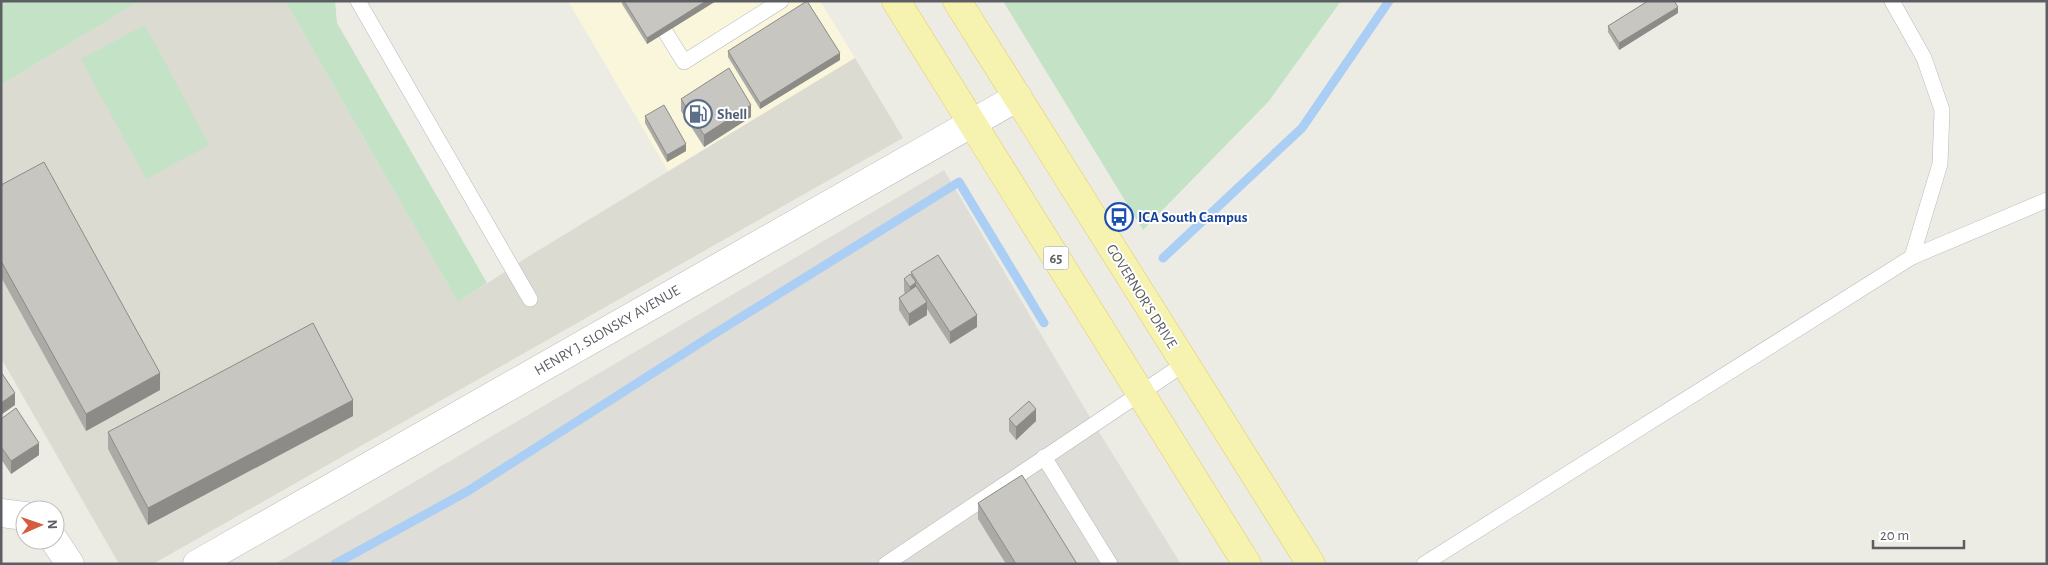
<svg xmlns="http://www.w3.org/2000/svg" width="2048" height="565" font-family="'Alegreya Sans',sans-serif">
<rect width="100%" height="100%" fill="#edece4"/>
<polygon fill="#faf6dc" points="568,1 820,1 855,58 668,171"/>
<polygon fill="#dfddd8" points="944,170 1094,424 1181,564 275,564"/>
<polygon fill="#dcdbd2" points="140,1 285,1 458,302 534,253 855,58 903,138 153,564 119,564 1,358 1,85"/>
<g fill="#c3e2c6">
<polygon points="1,1 140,1 1,85"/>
<polygon points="285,1 335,1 337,23 487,283 458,302"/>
<polygon points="1003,1 1341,1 1269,101 1143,230"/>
<polygon points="145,25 209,145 146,179 81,59"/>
</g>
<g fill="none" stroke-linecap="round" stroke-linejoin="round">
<g stroke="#abcef5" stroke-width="9">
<polyline points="1163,258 1302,128 1389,1"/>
<polyline points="335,564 468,491 714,334 959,182 1044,323"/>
</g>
<defs>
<g id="service">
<polyline points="358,1 530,299"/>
<polyline points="1892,1 1924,58 1942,110 1940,164 1912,257"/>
<polyline points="666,33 684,62 781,1"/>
<polyline points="1044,457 1110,564"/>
<polyline points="886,564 1184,364"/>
<polyline points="1424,564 1912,257 2047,200"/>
</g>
<g id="minor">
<polyline points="1,513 25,516"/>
<polyline points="54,540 70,564"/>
</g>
<polyline id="tertiary" points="197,564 1018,97"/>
<g id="primary">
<polyline points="896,1 1247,564"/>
<polyline points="957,1 1311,564"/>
</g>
</defs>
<use href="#service" stroke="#b6b8bd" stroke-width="16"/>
<use href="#minor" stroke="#b6b8bd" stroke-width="29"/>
<use href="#tertiary" stroke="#b6b8bd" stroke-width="29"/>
<use href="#primary" stroke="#e2cc68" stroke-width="29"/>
<use href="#service" stroke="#fff" stroke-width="15"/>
<use href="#minor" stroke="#fff" stroke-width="28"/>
<use href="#tertiary" stroke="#fff" stroke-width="28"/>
<use href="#primary" stroke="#f6f2b0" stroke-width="28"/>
</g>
<g fill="#acaaa6">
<polygon points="622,1 716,1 647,44 622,4"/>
<polygon points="1678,13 1619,50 1608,32 1608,26"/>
<polygon points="728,51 840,60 760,109 728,57"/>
<polygon points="681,99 751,117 704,147 681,111"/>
<polygon points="645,116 686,151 667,162 645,123"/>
<polygon points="1,185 160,390 86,431 1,277"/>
<polygon points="911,272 977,327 950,344 927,309 927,315 909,326 899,310 899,298 905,293 904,291 904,279 911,276"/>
<polygon points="353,416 148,525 108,449 108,432"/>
<polygon points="1,419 39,455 11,474 1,459"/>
<polygon points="1009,419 1036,421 1016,440 1009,431"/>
<polygon points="978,503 1077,564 1006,564 978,519"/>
</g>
<g fill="#8c8b87">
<polygon points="706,1 716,1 647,44 647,38"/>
<polygon points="1678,7 1678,13 1619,50 1619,43"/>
<polygon points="840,53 840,60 760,109 760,103"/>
<polygon points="751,105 751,117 704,147 704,135"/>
<polygon points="686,144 686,151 667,162 667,155"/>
<polygon points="916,282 916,294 910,299 910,287"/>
<polygon points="927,302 927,315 909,326 909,314"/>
<polygon points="977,315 977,327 950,344 950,332"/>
<polygon points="160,373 160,390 86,431 86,414"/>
<polygon points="15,393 15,405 1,415 1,403"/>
<polygon points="353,400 353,416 148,525 148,508"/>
<polygon points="1036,409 1036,421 1016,440 1016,427"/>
<polygon points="39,443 39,455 11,474 11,461"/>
</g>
<g fill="#c8c6c1" stroke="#8c8b87">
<polygon points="624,1 706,1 647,38"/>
<polygon points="807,1 840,53 760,103 728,51"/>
<polygon points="1648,1 1674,1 1678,7 1619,43 1608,26"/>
<polygon points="729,68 751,105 704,135 681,99"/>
<polygon points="664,105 686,144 667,155 645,116"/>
<polygon points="44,162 160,373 86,414 1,261 1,185"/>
<polygon points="938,255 977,315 950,332 911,272"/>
<polygon points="910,274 916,282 910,287 904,279"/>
<polygon points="916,286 927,302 909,314 899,298"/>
<polygon points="313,323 353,400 148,508 108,432"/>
<polygon points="1,372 15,393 1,403"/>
<polygon points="1029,401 1036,409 1016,427 1009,419"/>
<polygon points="16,408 39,443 11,461 1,447 1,419"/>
<polygon points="1022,475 1077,564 1016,564 978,503"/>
</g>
<defs>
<symbol id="fuel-ring" viewBox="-11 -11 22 22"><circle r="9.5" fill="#fff" stroke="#5c6f8a" stroke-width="1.5"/><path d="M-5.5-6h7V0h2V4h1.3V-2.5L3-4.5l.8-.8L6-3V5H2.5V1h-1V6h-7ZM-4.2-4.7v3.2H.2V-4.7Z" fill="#5c6f8a"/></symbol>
<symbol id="bus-ring" viewBox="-11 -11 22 22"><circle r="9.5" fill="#fff" stroke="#1a4fb4" stroke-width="1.5"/><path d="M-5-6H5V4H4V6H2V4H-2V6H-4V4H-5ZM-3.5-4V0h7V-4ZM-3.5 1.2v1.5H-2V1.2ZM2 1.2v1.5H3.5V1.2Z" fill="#1a4fb4"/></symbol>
</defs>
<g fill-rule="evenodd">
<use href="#fuel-ring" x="682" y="98" width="32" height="32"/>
<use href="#bus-ring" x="1103" y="201" width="32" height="32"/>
</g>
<g text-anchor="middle" stroke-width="4" stroke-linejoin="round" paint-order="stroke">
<rect fill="#fff" stroke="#8d8e92" stroke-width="1" x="1043.5" y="246.5" width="25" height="23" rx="4"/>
<g font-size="14" font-weight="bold" fill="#5c5e63">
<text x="1056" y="263">65</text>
</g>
<g font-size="15" font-weight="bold" fill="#4e5e75" stroke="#fff" text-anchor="start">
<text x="717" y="119">Shell</text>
</g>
<g font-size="15" font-weight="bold" fill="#164399" stroke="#fff" text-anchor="start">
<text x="1138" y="222">ICA South Campus</text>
</g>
<g font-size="15" fill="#5c5e63" stroke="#fff">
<text transform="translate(1142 296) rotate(58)" y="5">GOVERNOR'S DRIVE</text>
<text transform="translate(607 330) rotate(-30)" y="5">HENRY J. SLONSKY AVENUE</text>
</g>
</g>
<rect width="2048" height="565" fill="none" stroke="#5c5e63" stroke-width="5"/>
<g transform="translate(40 525) rotate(88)"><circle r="24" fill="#ffffff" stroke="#bebfc1"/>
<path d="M0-4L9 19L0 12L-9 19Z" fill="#d65c41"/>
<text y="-8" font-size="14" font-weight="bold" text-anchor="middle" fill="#5c5e63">N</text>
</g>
<path d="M1873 540v8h91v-8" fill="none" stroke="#5c5e63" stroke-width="2.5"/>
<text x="1880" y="540" font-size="15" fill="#5c5e63" stroke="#ffffff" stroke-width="4" paint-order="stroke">20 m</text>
</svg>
